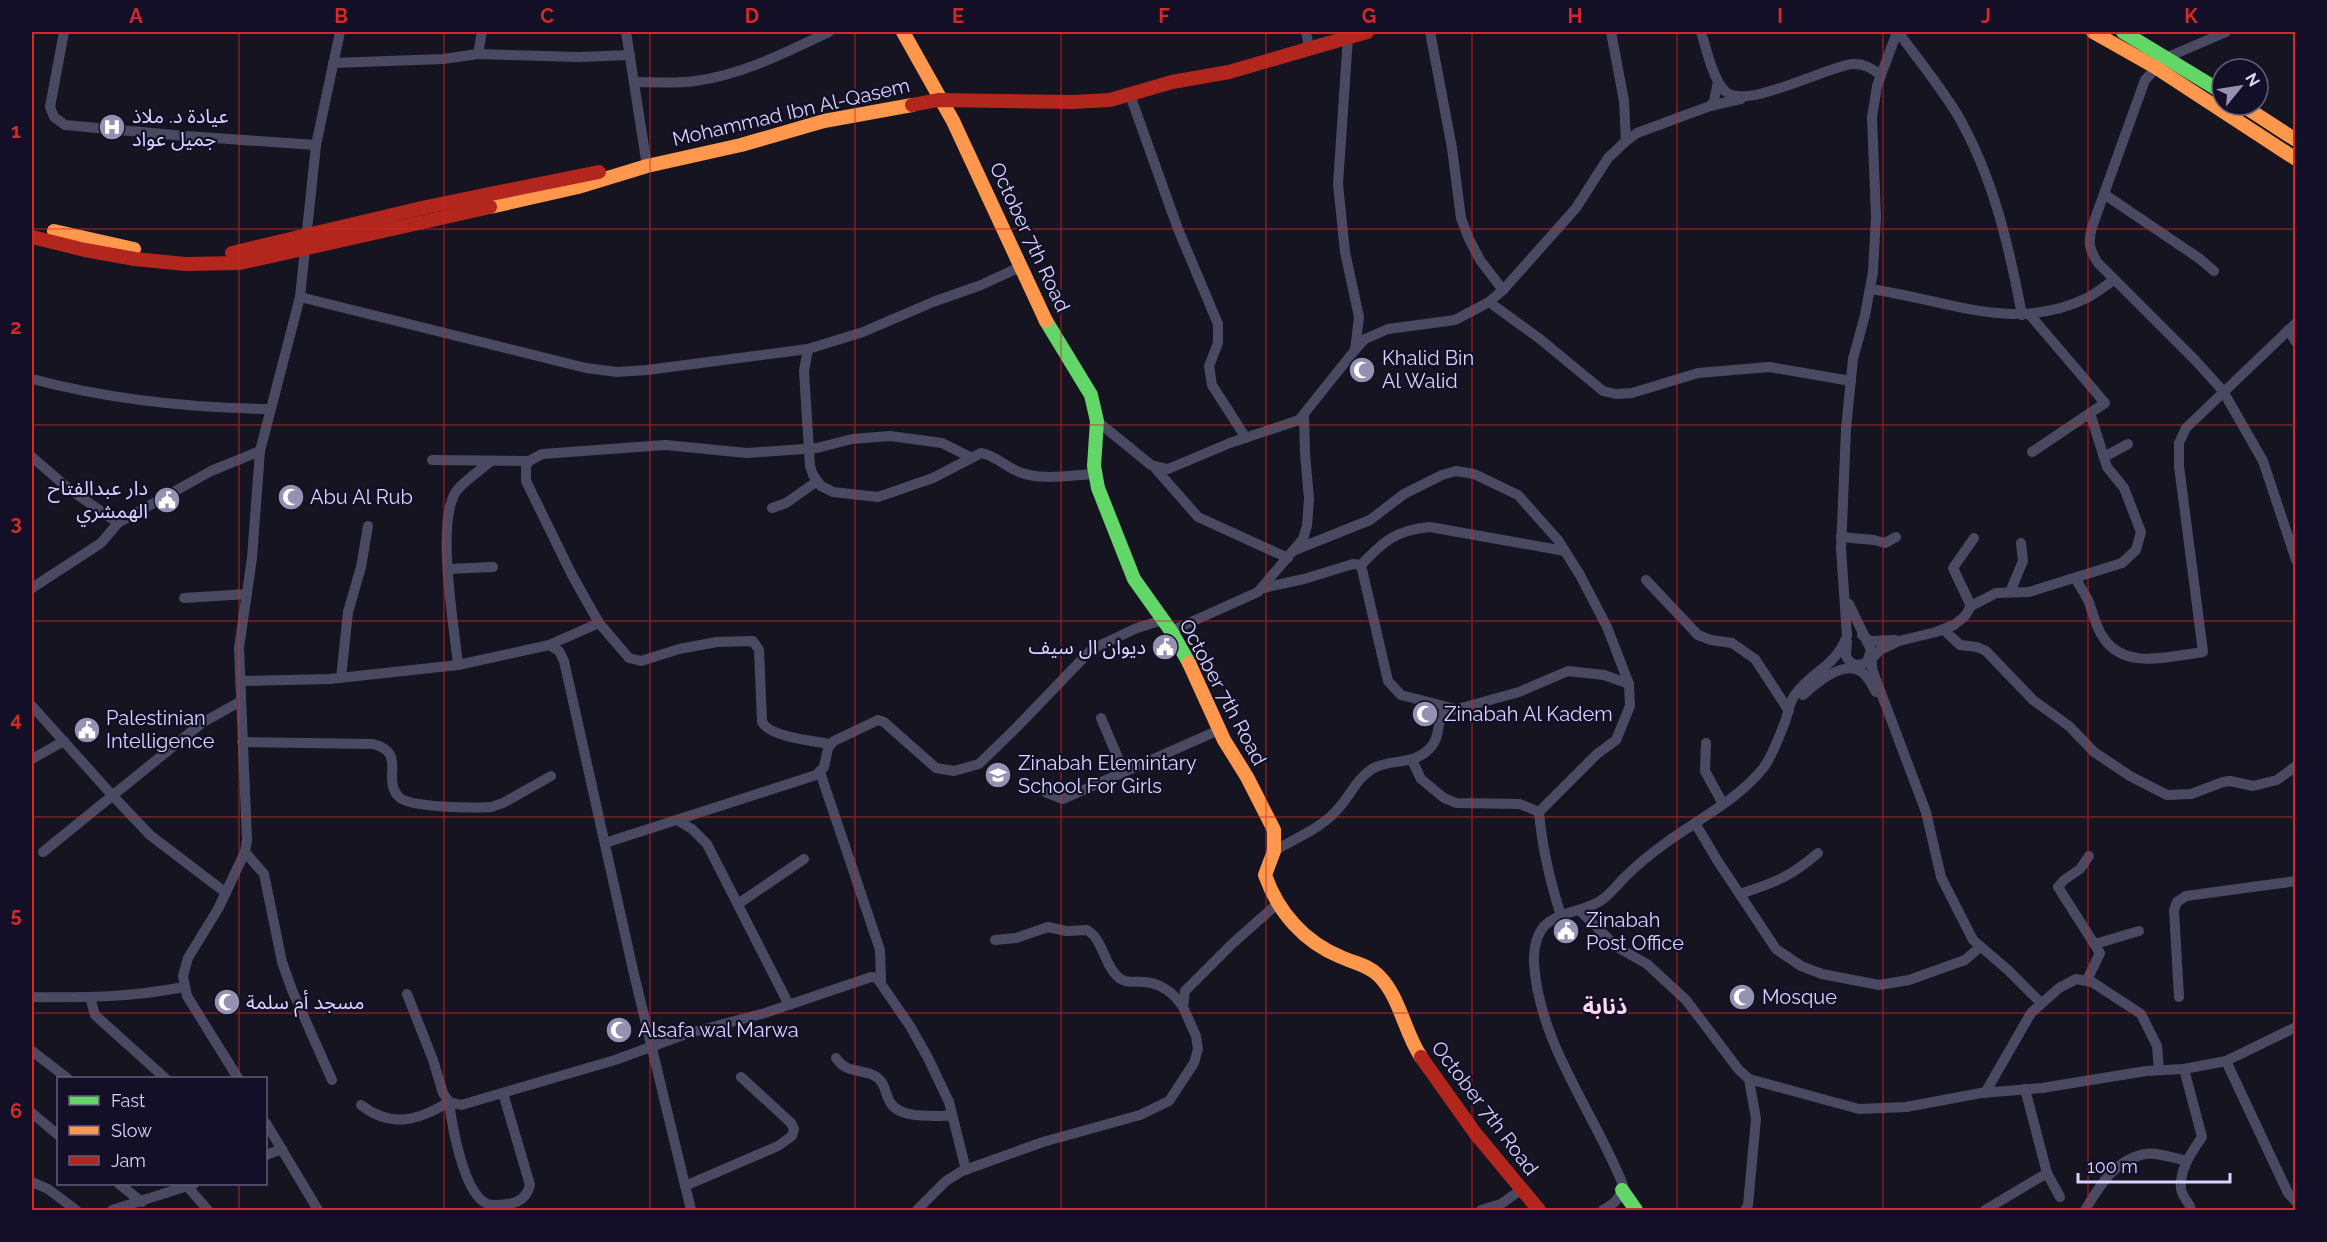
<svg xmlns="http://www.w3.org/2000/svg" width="2327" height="1242" font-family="Raleway,'Noto Sans Arabic',sans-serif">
<rect width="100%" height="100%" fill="#161421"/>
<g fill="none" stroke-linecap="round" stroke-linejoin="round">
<g stroke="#4a4962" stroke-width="10">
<polyline points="64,32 50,107 54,117 65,125 185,136 316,145"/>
<polyline points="626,32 647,166"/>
<polyline points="1306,32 1309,47"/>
<polyline points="1430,32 1452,148 1461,218 1469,239 1480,260 1503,290"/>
<polyline points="1611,32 1624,101 1626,141"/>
<path d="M1701 32C1706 47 1713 80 1725 91 1745 111 1826 67 1852 64 1864 63 1873 68 1881 76"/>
<path d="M1898 32C1918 59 1939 85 1957 114 1993 176 2009 246 2022 315"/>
<polyline points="478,54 482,32"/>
<polyline points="2168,57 2226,32"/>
<polyline points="333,63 443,59 478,54 579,57 630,55"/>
<path d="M2156 68 2145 80 2092 227C2088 242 2089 250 2098 263L2195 360 2223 391 2263 461 2296 560"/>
<path d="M634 82C654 82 675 84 695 81 742 75 787 52 829 32"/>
<polyline points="1130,95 1178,229 1218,324 1218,343 1209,366 1212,385 1246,438"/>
<polyline points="1710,106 1741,99"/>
<polyline points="2104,194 2200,259 2214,271"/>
<path d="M1870 289C1944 299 2013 334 2087 298 2096 293 2105 286 2114 280"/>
<polyline points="300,297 586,368 617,372 647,370 808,349 863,332 933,302 981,285 1020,267"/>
<polyline points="1489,302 1540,339 1603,391 1616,394 1632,393 1698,373 1769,367 1851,381"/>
<polyline points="2030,315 2105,403 2032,452"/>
<polyline points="2288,330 2296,342"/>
<path d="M808 349 804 371 810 466 813 475 821 486 833 492 878 497 933 478 981 453C995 455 1006 467 1019 472 1042 481 1071 475 1095 474"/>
<polyline points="1355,350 1365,339 1388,329 1455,320 1489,302 1503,290 1576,208 1608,158 1626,141 1637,133 1710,106 1714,101 1718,82"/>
<path d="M32 379C108 399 191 408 270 409"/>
<polyline points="1097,421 1151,465 1168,469 1230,443 1299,420 1355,350 1359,317 1345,252 1338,184 1348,37"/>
<polyline points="32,457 69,489 118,523"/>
<polyline points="2104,457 2128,444"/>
<polyline points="432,460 529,461"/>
<polyline points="1155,468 1198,517 1288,558"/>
<polyline points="772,508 786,503 816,482"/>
<polyline points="1841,537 1874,540 1885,543 1896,537"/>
<polyline points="1295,550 1370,520 1404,494 1442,475 1456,471 1474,474 1518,495 1558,540 1580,575 1607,627 1629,684"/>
<path d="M1361 565C1383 542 1395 530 1430 527L1565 551"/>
<polyline points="448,569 493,567"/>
<path d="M2075 578C2080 586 2085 594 2089 602 2093 614 2096 627 2103 637 2124 671 2171 656 2203 652L2179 466V443L2186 428 2296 323"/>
<polyline points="1646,580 1698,635 1711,640 1732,643 1755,659 1789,711"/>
<polyline points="32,588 101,543 118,523 211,471 260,451"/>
<polyline points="1263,588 1304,579 1353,564 1361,565 1388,681 1401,695 1456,709"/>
<polyline points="2010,592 2023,561 2021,543"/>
<polyline points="184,598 247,594"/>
<polyline points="1971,606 1953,568 1974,538"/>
<polyline points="1944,630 1960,645 1977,647 1986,651 2033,700 2069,726 2094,752 2130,776 2167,795 2191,794 2223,782 2230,781 2253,786 2277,780 2296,766"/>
<polyline points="1171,631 1258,592 1303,539 1307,526 1309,499 1305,453 1304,416"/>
<polyline points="1862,635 1870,641 1895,640"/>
<path d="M1847 642 1846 656C1850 665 1858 667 1867 662L1871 650 1849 604"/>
<polyline points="549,645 599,623"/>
<path d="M458 665C454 624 437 530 454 495 458 485 482 469 491 461"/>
<polyline points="341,678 348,612 361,567 368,526"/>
<polyline points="240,681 330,679 458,665 549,645 559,651 564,661 633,970 691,1210"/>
<path d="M1803 695C1816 683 1844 659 1862 672 1868 677 1872 685 1876 692"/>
<polyline points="32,706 112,795 150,835 226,893"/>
<polyline points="1101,718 1124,772"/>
<path d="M242 742 373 744C408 753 381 779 399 797 410 808 474 808 491 807L503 803 551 776"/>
<polyline points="1706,743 1705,771 1723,804"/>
<path d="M830 744C813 741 770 737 762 722L759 650 753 641 717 642 679 649 641 661 629 658 599 623 572 575 526 481V466L529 461 542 454 665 445 747 453 817 448 852 439 890 436 942 443 972 458"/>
<polyline points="32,759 64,741"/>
<polyline points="1412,760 1421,779 1444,798 1456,803 1520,804 1539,812"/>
<polyline points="820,772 880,950 881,981"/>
<polyline points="1045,792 1063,799 1219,730"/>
<polyline points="679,821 692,829 707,844 789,1005"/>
<polyline points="1695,823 1717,860 1776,949 1801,966 1822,974 1879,985 1909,980 1965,960 1980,947"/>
<polyline points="605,843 816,775 824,767 828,748 834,741 878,720 884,722 936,768 954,771 979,764 1016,728 1092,649 1137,628 1163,620"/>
<path d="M1274 851C1294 839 1321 828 1336 811 1350 797 1355 780 1372 769 1390 758 1411 766 1428 750 1441 739 1436 725 1443 713L1519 692 1568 671 1604 675 1629 684 1630 706 1616 740 1597 754 1539 812C1542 848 1550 881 1561 916"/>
<polyline points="43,852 202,723 241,701"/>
<polyline points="245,852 264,874 282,962 292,990 332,1080"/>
<path d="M1740 894C1775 882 1789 878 1818 853"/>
<polyline points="738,904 804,859"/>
<polyline points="1579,910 1617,947 1647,964 1686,1000 1739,1070 1749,1079 1859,1109 1906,1107 1981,1093 2042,1088 2146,1071 2184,1069 2226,1061 2296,1027"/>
<path d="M995 940 1016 938 1048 927 1066 931 1087 930C1103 939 1104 965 1118 977 1126 984 1135 981 1145 982 1162 984 1174 993 1183 1007"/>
<polyline points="2095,944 2139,931"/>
<polyline points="2087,980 2100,953 2058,887 2064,880 2080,869 2089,856"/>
<polyline points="407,994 433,1060 443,1093 449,1102 461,1105 615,1060 686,1034 765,1013 871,977 877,978 910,1026 928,1058 949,1102 966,1170"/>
<path d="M32 997C83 998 133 997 184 987"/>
<polyline points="90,997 95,1015 165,1078"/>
<polyline points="2179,997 2174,910 2177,902 2186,896 2296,881"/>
<polyline points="2041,1003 2008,970 1973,940 1941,877 1926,812 1872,669 1872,659 1880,650 1899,641 1936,632 1954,625 1965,616 1971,606 1996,593 2029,592 2122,563 2136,550 2141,532 2124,488 2107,467 2090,413"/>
<polyline points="32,1051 67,1078"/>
<path d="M836 1058C846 1073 859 1069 873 1075 886 1081 884 1092 890 1102 900 1120 935 1115 952 1116"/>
<polyline points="2226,1061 2288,1193 2296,1202"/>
<path d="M2184 1069 2202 1137C2192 1152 2179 1169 2181 1189 2182 1197 2190 1203 2191 1210"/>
<polyline points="238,1078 187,996 183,976 188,958 218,909 245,852 247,840 239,648 252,558 260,451 300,297 316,145 340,32"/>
<polyline points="2025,1089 2047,1173 2060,1197"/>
<polyline points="1985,1093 2031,1013 2059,988 2076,979 2092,982 2141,1014 2157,1046 2159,1070"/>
<path d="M449 1102C452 1125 463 1189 484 1202 490 1207 500 1205 507 1204 519 1203 527 1197 530 1185L503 1093"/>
<path d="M361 1105C392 1129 419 1120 449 1102"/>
<polyline points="32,1113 58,1135"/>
<polyline points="266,1123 318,1210"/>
<polyline points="266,1155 282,1149"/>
<polyline points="32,1182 48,1189 76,1210"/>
<polyline points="119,1184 142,1202"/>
<polyline points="185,1184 208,1210"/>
<polyline points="685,1186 778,1146 792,1136 794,1129 791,1123 741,1077"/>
<polyline points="112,1210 194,1184"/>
<polyline points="917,1210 946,1181 962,1171 1043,1142 1140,1115 1169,1101 1194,1063 1198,1049 1196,1036 1183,1007 1185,991 1232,944 1277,904"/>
<polyline points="1481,1210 1501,1204 1522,1189"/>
<path d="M1603 1210C1614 1204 1621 1198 1623 1185 1594 1112 1539 1044 1534 963 1533 949 1537 930 1549 922 1565 910 1588 911 1603 899 1611 893 1618 884 1625 877 1638 864 1653 852 1667 842 1699 819 1739 799 1764 767 1773 754 1779 737 1785 722 1788 713 1789 704 1794 696 1811 671 1835 668 1847 636L1841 549 1846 429 1853 359 1865 315 1873 272 1876 217 1872 117 1877 86 1897 32"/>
<polyline points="1745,1210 1748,1205 1756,1119 1749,1079"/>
<polyline points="1985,1210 2047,1173"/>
<path d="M2085 1210C2099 1187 2114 1160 2145 1154 2157 1152 2174 1158 2187 1161"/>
</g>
<g stroke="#63d668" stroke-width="14">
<polyline points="2123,32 2222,92"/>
<polyline points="1046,321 1091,395 1097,421 1094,466 1098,488 1134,579 1171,631 1189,663"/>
<polyline points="1622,1190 1636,1210"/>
</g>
<g stroke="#ff974d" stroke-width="14">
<polyline points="903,32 953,121 1046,321"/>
<polyline points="2093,32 2155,67 2296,159"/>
<polyline points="2242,105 2296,140"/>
<polyline points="490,207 578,187 647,166 741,145 824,121 912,105"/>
<polyline points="54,231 134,249"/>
<path d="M1189 663 1224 740 1247 777 1274 830V851L1265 875C1278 912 1304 942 1341 957 1354 963 1368 965 1378 975 1400 996 1404 1032 1421 1057"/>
</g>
<g stroke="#b3261e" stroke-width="14">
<polyline points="912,105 938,100 1073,102 1110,100 1172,82 1229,72 1367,32"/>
<polyline points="32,237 85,250 135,259 185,264 240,263 490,207"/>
<polyline points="232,253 426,207 599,172"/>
<polyline points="1421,1057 1475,1133 1539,1210"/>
</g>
</g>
<path fill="none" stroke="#d62828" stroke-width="1.5" stroke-opacity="0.55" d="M239 32V1078M444 32V1210M650 32V1210M855 32V1210M1061 32V1210M1266 32V1210M1472 32V1210M1677 32V1210M1883 32V1210M2088 32V1210M32 229H2296M32 425H2296M32 621H2296M32 817H2296M32 1013H2296M239 1184V1210"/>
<defs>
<symbol id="hospital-disc" viewBox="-11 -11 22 22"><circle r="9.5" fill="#9591b1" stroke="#130f26"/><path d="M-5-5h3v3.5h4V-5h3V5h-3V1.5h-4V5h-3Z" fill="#fff"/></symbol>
<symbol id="mosque-disc" viewBox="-11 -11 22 22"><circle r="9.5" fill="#9591b1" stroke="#130f26"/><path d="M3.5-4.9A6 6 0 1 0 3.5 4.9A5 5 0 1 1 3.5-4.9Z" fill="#fff"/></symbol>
<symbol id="civic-disc" viewBox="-11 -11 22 22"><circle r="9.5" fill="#9591b1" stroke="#130f26"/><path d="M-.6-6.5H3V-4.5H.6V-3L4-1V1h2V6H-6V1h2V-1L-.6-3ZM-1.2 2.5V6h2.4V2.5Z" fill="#fff"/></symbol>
<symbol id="school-disc" viewBox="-11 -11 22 22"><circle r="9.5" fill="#9591b1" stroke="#130f26"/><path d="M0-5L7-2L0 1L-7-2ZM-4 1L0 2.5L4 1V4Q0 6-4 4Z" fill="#fff"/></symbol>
</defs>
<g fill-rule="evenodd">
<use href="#hospital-disc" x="97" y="112" width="30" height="30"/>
<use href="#mosque-disc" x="1347" y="355" width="30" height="30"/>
<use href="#mosque-disc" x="276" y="482" width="30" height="30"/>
<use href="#civic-disc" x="152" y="485" width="30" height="30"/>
<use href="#civic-disc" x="1150" y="632" width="30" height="30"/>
<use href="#mosque-disc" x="1410" y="699" width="30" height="30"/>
<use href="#civic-disc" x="72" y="715" width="30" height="30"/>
<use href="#school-disc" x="983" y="760" width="30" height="30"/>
<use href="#civic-disc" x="1551" y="916" width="30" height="30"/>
<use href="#mosque-disc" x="1727" y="982" width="30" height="30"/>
<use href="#mosque-disc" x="212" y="987" width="30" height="30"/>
<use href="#mosque-disc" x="604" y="1015" width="30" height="30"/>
</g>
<g text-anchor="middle" stroke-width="4.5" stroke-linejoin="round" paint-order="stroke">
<g font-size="20" fill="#d9d4ff" stroke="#130f26">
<text transform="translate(791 112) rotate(-13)" y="7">Mohammad Ibn Al-Qasem</text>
<text transform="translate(1030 237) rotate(65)" y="7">October 7th Road</text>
<text transform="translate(1223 692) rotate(62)" y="7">October 7th Road</text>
<text transform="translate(1485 1108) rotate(53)" y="7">October 7th Road</text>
</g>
<g font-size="20" fill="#d9d4ff" stroke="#130f26" text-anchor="start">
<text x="132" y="123">عيادة د. ملاذ<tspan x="132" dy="23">جميل عواد</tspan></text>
<text x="1382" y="365">Khalid Bin<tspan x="1382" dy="23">Al Walid</tspan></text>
<text x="148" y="495" text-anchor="end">دار عبدالفتاح<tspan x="148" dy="23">الهمشري</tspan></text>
<text x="310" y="504">Abu Al Rub</text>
<text x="1146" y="654" text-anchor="end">ديوان ال سيف</text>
<text x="1444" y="721">Zinabah Al Kadem</text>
<text x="106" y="725">Palestinian<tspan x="106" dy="23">Intelligence</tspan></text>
<text x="1018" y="770">Zinabah Elemintary<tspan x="1018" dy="23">School For Girls</tspan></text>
<text x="1586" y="927">Zinabah<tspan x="1586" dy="23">Post Office</tspan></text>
<text x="1762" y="1004">Mosque</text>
<text x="246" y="1009">مسجد أم سلمة</text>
<text x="638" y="1037">Alsafa wal Marwa</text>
</g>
<g font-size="22" font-weight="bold" fill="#ffd6f0" stroke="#130f26">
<text x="1605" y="1014">ذنابة</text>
</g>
</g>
<rect width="2327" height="1242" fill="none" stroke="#130f26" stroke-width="66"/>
<rect x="57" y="1077" width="210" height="108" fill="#130f26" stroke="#625e7d" stroke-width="1.5"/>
<rect x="69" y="1096" width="30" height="9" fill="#63d668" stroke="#625e7d" stroke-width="1.5"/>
<text x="111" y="1107" font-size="18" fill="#d9d4ff">Fast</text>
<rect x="69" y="1126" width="30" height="9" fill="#ff974d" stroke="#625e7d" stroke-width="1.5"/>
<text x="111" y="1137" font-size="18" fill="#d9d4ff">Slow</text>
<rect x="69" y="1156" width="30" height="9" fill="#b3261e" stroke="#625e7d" stroke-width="1.5"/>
<text x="111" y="1167" font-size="18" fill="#d9d4ff">Jam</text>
<g transform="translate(2240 87) rotate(60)"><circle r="28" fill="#130f26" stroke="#625e7d" stroke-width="1.5"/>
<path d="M0-4.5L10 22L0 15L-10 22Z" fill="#9591b1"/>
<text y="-9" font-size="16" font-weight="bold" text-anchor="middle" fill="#d9d4ff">N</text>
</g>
<path d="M2078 1173v9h152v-9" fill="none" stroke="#d9d4ff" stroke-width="3"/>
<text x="2087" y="1173" font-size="18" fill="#d9d4ff" stroke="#130f26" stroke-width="4.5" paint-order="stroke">100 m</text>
<rect x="33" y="33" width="2261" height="1176" fill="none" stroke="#d62828" stroke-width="2"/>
<g font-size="20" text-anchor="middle" font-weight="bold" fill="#d62828">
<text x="136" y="23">A</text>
<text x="341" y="23">B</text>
<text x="547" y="23">C</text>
<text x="752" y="23">D</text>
<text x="958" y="23">E</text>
<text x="1164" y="23">F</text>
<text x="1369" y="23">G</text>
<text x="1575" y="23">H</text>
<text x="1780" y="23">I</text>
<text x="1986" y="23">J</text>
<text x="2191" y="23">K</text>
<text x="16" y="138">1</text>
<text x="16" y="334">2</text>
<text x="16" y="530">3</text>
<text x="16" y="726">4</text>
<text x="16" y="922">5</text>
<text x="16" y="1118">6</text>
</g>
</svg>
